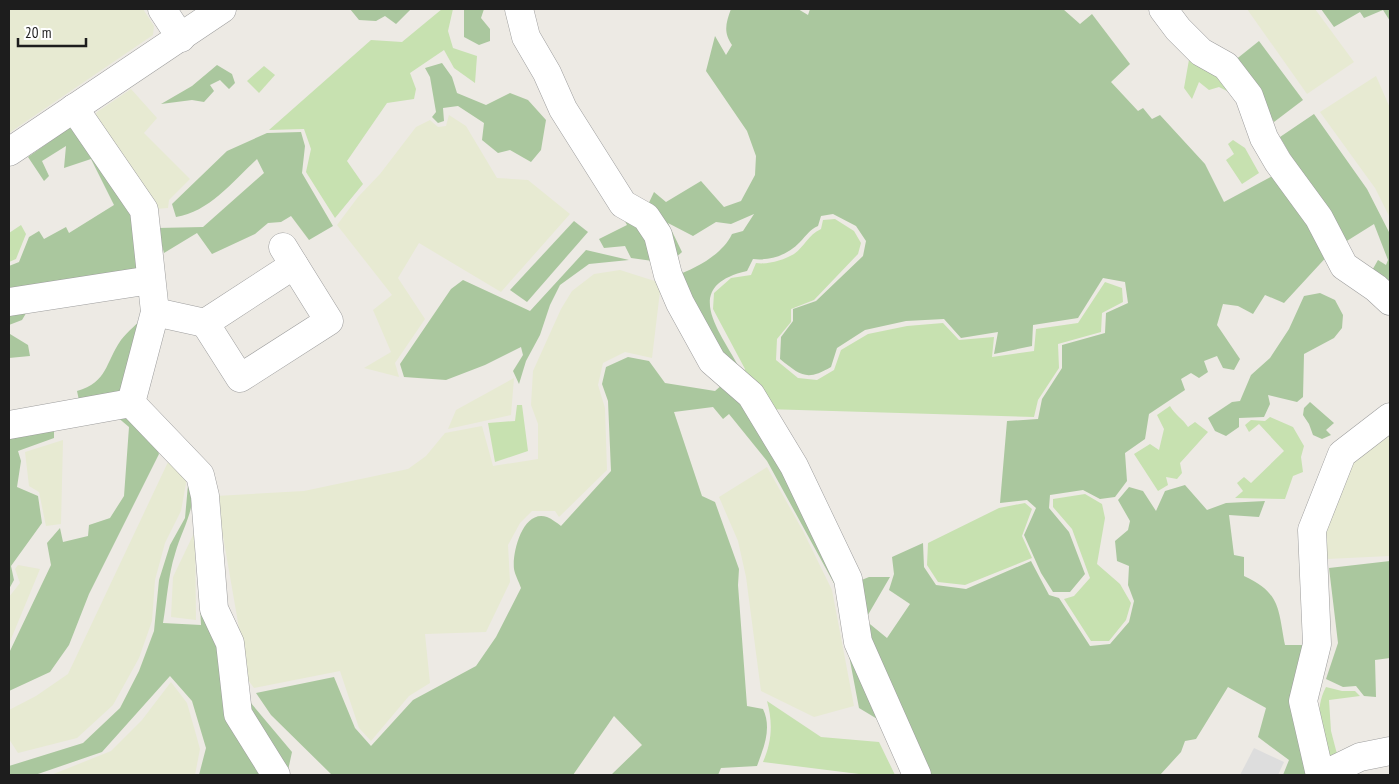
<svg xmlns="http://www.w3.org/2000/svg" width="1399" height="784" font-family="'PT Sans Narrow',sans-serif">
<rect width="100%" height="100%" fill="#edeae4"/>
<g fill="#e7ead2">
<polygon points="9,9 143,9 154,26 153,35 9,133"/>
<polygon points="1247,9 1315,9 1354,62 1307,94"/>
<polygon points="1376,76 1390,108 1390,218 1375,188 1320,112"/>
<polygon points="131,89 157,118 144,133 190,179 169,200 168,208 155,209 94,118 97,112"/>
<polygon points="449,115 466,126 497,178 528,180 570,214 501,292 419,243 398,278 425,319 395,363 399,377 364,368 391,352 373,310 392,295 337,225 358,197 380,174 416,127 430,120 438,127 446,126"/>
<polygon points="620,270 661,283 652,358 625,352 603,363 598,385 605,408 607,470 559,517 555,511 532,511 520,523 508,545 510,582 486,632 425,634 430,683 409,696 371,741 359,728 340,671 254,688 248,680 216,496 304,491 408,469 426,456 445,433 482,426 493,466 538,459 538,424 531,405 533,371 561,309 572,291 594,274"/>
<polygon points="514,378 511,415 448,429 456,410"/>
<polygon points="1390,431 1390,556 1327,559 1325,528 1353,459"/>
<polygon points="63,440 61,524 46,526 39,492 29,486 25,452"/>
<polygon points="168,462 187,478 181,511 165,543 155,580 152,621 139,658 113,705 77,738 18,753 9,739 9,710 36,696 68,674"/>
<polygon points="767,467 803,531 832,590 854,706 814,717 761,691 746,577 738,541 719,497"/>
<polygon points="195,531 196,620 171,617 173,577"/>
<polygon points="18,565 40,569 9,644 9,597 20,583 15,569"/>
<polygon points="171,682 187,703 195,731 200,749 195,775 51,775 111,751 142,720"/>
</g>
<g fill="#c7e1b0">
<polygon points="442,9 453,9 448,31 453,48 477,56 475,83 454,68 444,50 410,73 416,89 414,99 387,103 347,161 363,184 335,218 306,172 311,149 304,129 269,130 371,40 402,42"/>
<polygon points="1190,54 1215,70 1237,96 1219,87 1209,90 1199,82 1192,99 1184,88"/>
<polygon points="264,66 275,75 259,93 247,81"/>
<polygon points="1233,140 1245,148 1259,173 1242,184 1226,160 1234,154 1228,144"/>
<path d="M835 219 854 231 861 243 858 254 814 300 791 309V322L777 339 776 360 798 378 817 380 834 370 841 350 868 334 907 326 943 323 959 340 994 337 992 357 1034 351 1036 329 1078 323 1105 282 1122 288 1123 302 1102 313 1101 332 1058 344 1059 368 1038 400 1034 417 765 409 740 377 745 369 713 309 714 293 731 278 751 275 756 263C767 265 784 260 794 254 805 246 808 235 821 229L823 220Z"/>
<polygon points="21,225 26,234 16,259 9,262 9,233"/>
<polygon points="517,405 522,405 528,451 495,462 488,423 515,421"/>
<path d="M1170 406C1175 415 1183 419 1188 427L1195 422 1208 432 1180 463 1182 473 1177 479 1166 477 1168 485 1158 491 1134 454 1150 444 1159 450 1164 429 1157 415Z"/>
<polygon points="1270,417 1293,427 1304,446 1301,457 1303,472 1293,476 1285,499 1235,498 1243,491 1237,483 1244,477 1251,483 1284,451 1259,424 1249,432 1245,425 1251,420 1265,421"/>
<polygon points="1085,494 1102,504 1105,518 1097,564 1120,584 1131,603 1126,620 1109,641 1091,641 1064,599 1074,596 1090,578 1072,529 1053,507 1053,499"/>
<polygon points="1025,503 1032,509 1022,536 1032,558 965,585 938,582 927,565 928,543 999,508"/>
<path d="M1326 687 1342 691H1355L1360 696 1329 700 1331 731 1337 754 1328 759C1322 734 1313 711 1326 687Z"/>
<path d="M767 701 821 737 879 742 895 775H867L763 762C772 741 773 723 767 701Z"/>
</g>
<g fill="#aac79e">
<polygon points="350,9 411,9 396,24 385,16 376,21 359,20"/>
<polygon points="464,9 484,9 481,18 490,29 490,41 479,45 464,37"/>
<path d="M731 9H798L808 15 810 9H1063L1080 24 1092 14 1130 64 1111 82 1138 111 1143 108 1152 119 1160 115 1205 164 1224 202 1278 173 1331 252 1284 303 1265 295 1253 314 1238 306 1223 304 1217 325 1240 359 1234 370 1223 368 1217 356 1204 361 1208 372 1199 378 1191 373 1181 379 1185 390 1149 414 1145 439 1125 453 1127 481 1115 497 1100 499 1083 490 1050 495 1049 508 1069 532 1085 574 1070 592H1053L1041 573 1024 535 1036 508 1027 500 1000 503 1007 421 1038 419 1042 399 1062 368V345L1105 333 1106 313 1128 303 1125 282 1103 278 1078 318 1033 325 1032 346 994 354 998 332 961 338 944 319 906 321 865 330 837 348 831 367C807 381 801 376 780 359L781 337 793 321V309L816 301 863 256 866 241 856 226 833 214 821 216 818 226C809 230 807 235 800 242 788 255 770 261 753 259L747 271C681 286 719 330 739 367L735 374 675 276C696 268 722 255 732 234L743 231 754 214 731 224 716 222 693 236 668 223 682 252 671 262 646 209 654 192 666 202 701 181 724 207 741 201 755 175 756 156 747 131 706 71 715 36 726 55 732 45C723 32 726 23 731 9Z"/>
<polygon points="1321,9 1390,9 1390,21 1383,10 1364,18 1360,12 1334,27"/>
<polygon points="1259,41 1303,100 1274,122 1249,78 1234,61"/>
<polygon points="442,63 452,77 457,93 486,105 510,93 528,100 546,120 541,150 531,162 510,150 498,153 482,140 484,123 458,106 443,108 444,121 438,123 432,117 436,112 430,77 425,68"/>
<polygon points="217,65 232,74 235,83 229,89 220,80 210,85 214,91 204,102 192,100 161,104 192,86"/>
<polygon points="1314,114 1367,189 1390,234 1390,294 1370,274 1378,260 1386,265 1388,260 1374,224 1342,244 1280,137"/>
<polygon points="69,128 80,131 138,212 145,272 31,305 22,320 9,325 9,266 19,262 29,237 39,231 44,239 66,227 69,233 114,205 91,159 64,168 66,146 42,161 49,176 44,181 28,157"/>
<path d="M301 132 305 146 302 173 333 226 309 240 291 216 281 222 268 223 255 234 212 254 197 233 164 253 157 228 203 227 264 173 257 159C233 181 209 212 176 217L172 204 227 151 267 133Z"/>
<polygon points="630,213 660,262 631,258 625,246 604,248 599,239 627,225 622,216"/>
<polygon points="574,221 588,232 527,302 510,290"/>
<polygon points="586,250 629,260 589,264 560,285 550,305 540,335 526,361 519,384 513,371 523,355 521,347 485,365 446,380 404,377 400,364 451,289 463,280 530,311"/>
<polygon points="1320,293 1335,300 1343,315 1342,328 1334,338 1304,354 1303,397 1297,402 1268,395 1270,404 1264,417 1239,418 1239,427 1226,436 1215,431 1208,418 1232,402 1240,401 1251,375 1270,358 1289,329 1304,296"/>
<path d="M146 315 126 397 80 405 77 391C108 382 105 363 121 340 128 331 138 323 146 315Z"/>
<polygon points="9,326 10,334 28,345 30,356 9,358"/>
<path d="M628 357 649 361 665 383 715 391 723 384 746 399 844 580 889 726 859 708 836 587 767 461 729 414 723 419 713 407 674 412 702 496 715 502 739 569 738 585 747 706 763 709C772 728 764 747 757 766L721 768 718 775H611L642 745 614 716 573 775H332L271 715 256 693 334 677 355 728 371 746 413 700 476 666 496 637 521 588C519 582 515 575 514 569 512 552 523 509 547 517 552 519 557 523 561 526L611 471 608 401 602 384 606 367Z"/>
<polygon points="1310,402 1334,423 1326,430 1331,435 1322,439 1313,435 1309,424 1303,415 1304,408"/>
<polygon points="127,413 148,429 159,454 89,594 69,645 50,672 9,691 9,653 51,565 47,543 60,528 63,542 88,536 89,525 110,518 124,496 129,427 116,416"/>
<polygon points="54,427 54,438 18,451 21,461 17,487 38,496 42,523 11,566 14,580 9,589 9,436"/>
<path d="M193 484C195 511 182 529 175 554 168 576 167 600 163 623L201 625 196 522 245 696 292 752 287 775H199L206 748 192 701 170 676 102 752 35 775H9V766L83 743 120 708 139 671 154 631 159 580 170 545 185 518 188 485Z"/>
<path d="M1185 485 1207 510 1226 503 1265 501 1259 517 1229 515 1234 555 1244 557V576C1281 593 1278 609 1285 645H1314L1316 775H1283L1289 760 1258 737 1266 708 1228 687 1196 739 1185 741 1181 752 1160 775H922L862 640 854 583 869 577H890L865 620 887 638 910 604 889 590 894 574 892 557 923 543 924 567 936 585 966 589 1031 561 1049 595 1059 598 1090 646 1110 644 1129 622 1134 601 1128 585 1129 566 1117 561 1115 541 1128 530 1130 521 1118 500 1129 487 1143 491 1156 511 1165 491Z"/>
<polygon points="1390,561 1390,658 1375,660 1376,697 1364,696 1356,686 1343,687 1326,679 1338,643 1329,568"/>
</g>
<polygon fill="#ddd" points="1254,748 1284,762 1278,775 1240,775"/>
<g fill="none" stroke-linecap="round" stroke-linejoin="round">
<defs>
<g id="minor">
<polyline points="162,9 181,38"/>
<polyline points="519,9 526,37 547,73 563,109 623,204 646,217 658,235 668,275 680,303 712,361 751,395 794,466 848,579 858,642 917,775"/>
<polyline points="1163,9 1178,29 1201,52 1226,66 1249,96 1264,138 1278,162 1319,218 1344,266 1376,288 1390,301"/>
<polyline points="74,108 144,210 155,312 131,403 200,475 205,496 214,609 230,643 238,714 276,775"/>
<polyline points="9,152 222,9"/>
<polyline points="9,302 151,280"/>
<polyline points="155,312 205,323 294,265"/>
<polyline points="205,323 240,378 329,321 283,247"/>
<polyline points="9,425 131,403"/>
<polyline points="1320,775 1303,701 1317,644 1312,530 1342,454 1390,417"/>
<polyline points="1323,775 1360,757 1390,751"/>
</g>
</defs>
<use href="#minor" stroke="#9e9e9e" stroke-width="29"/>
<use href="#minor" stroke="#fff" stroke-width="28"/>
</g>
<rect width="1399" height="784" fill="none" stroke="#1d1d1d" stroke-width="20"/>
<path d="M18 38v8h68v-8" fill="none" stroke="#1d1d1d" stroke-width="2.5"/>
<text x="25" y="38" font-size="15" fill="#1d1d1d" stroke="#ffffff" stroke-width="4" paint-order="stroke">20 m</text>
</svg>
